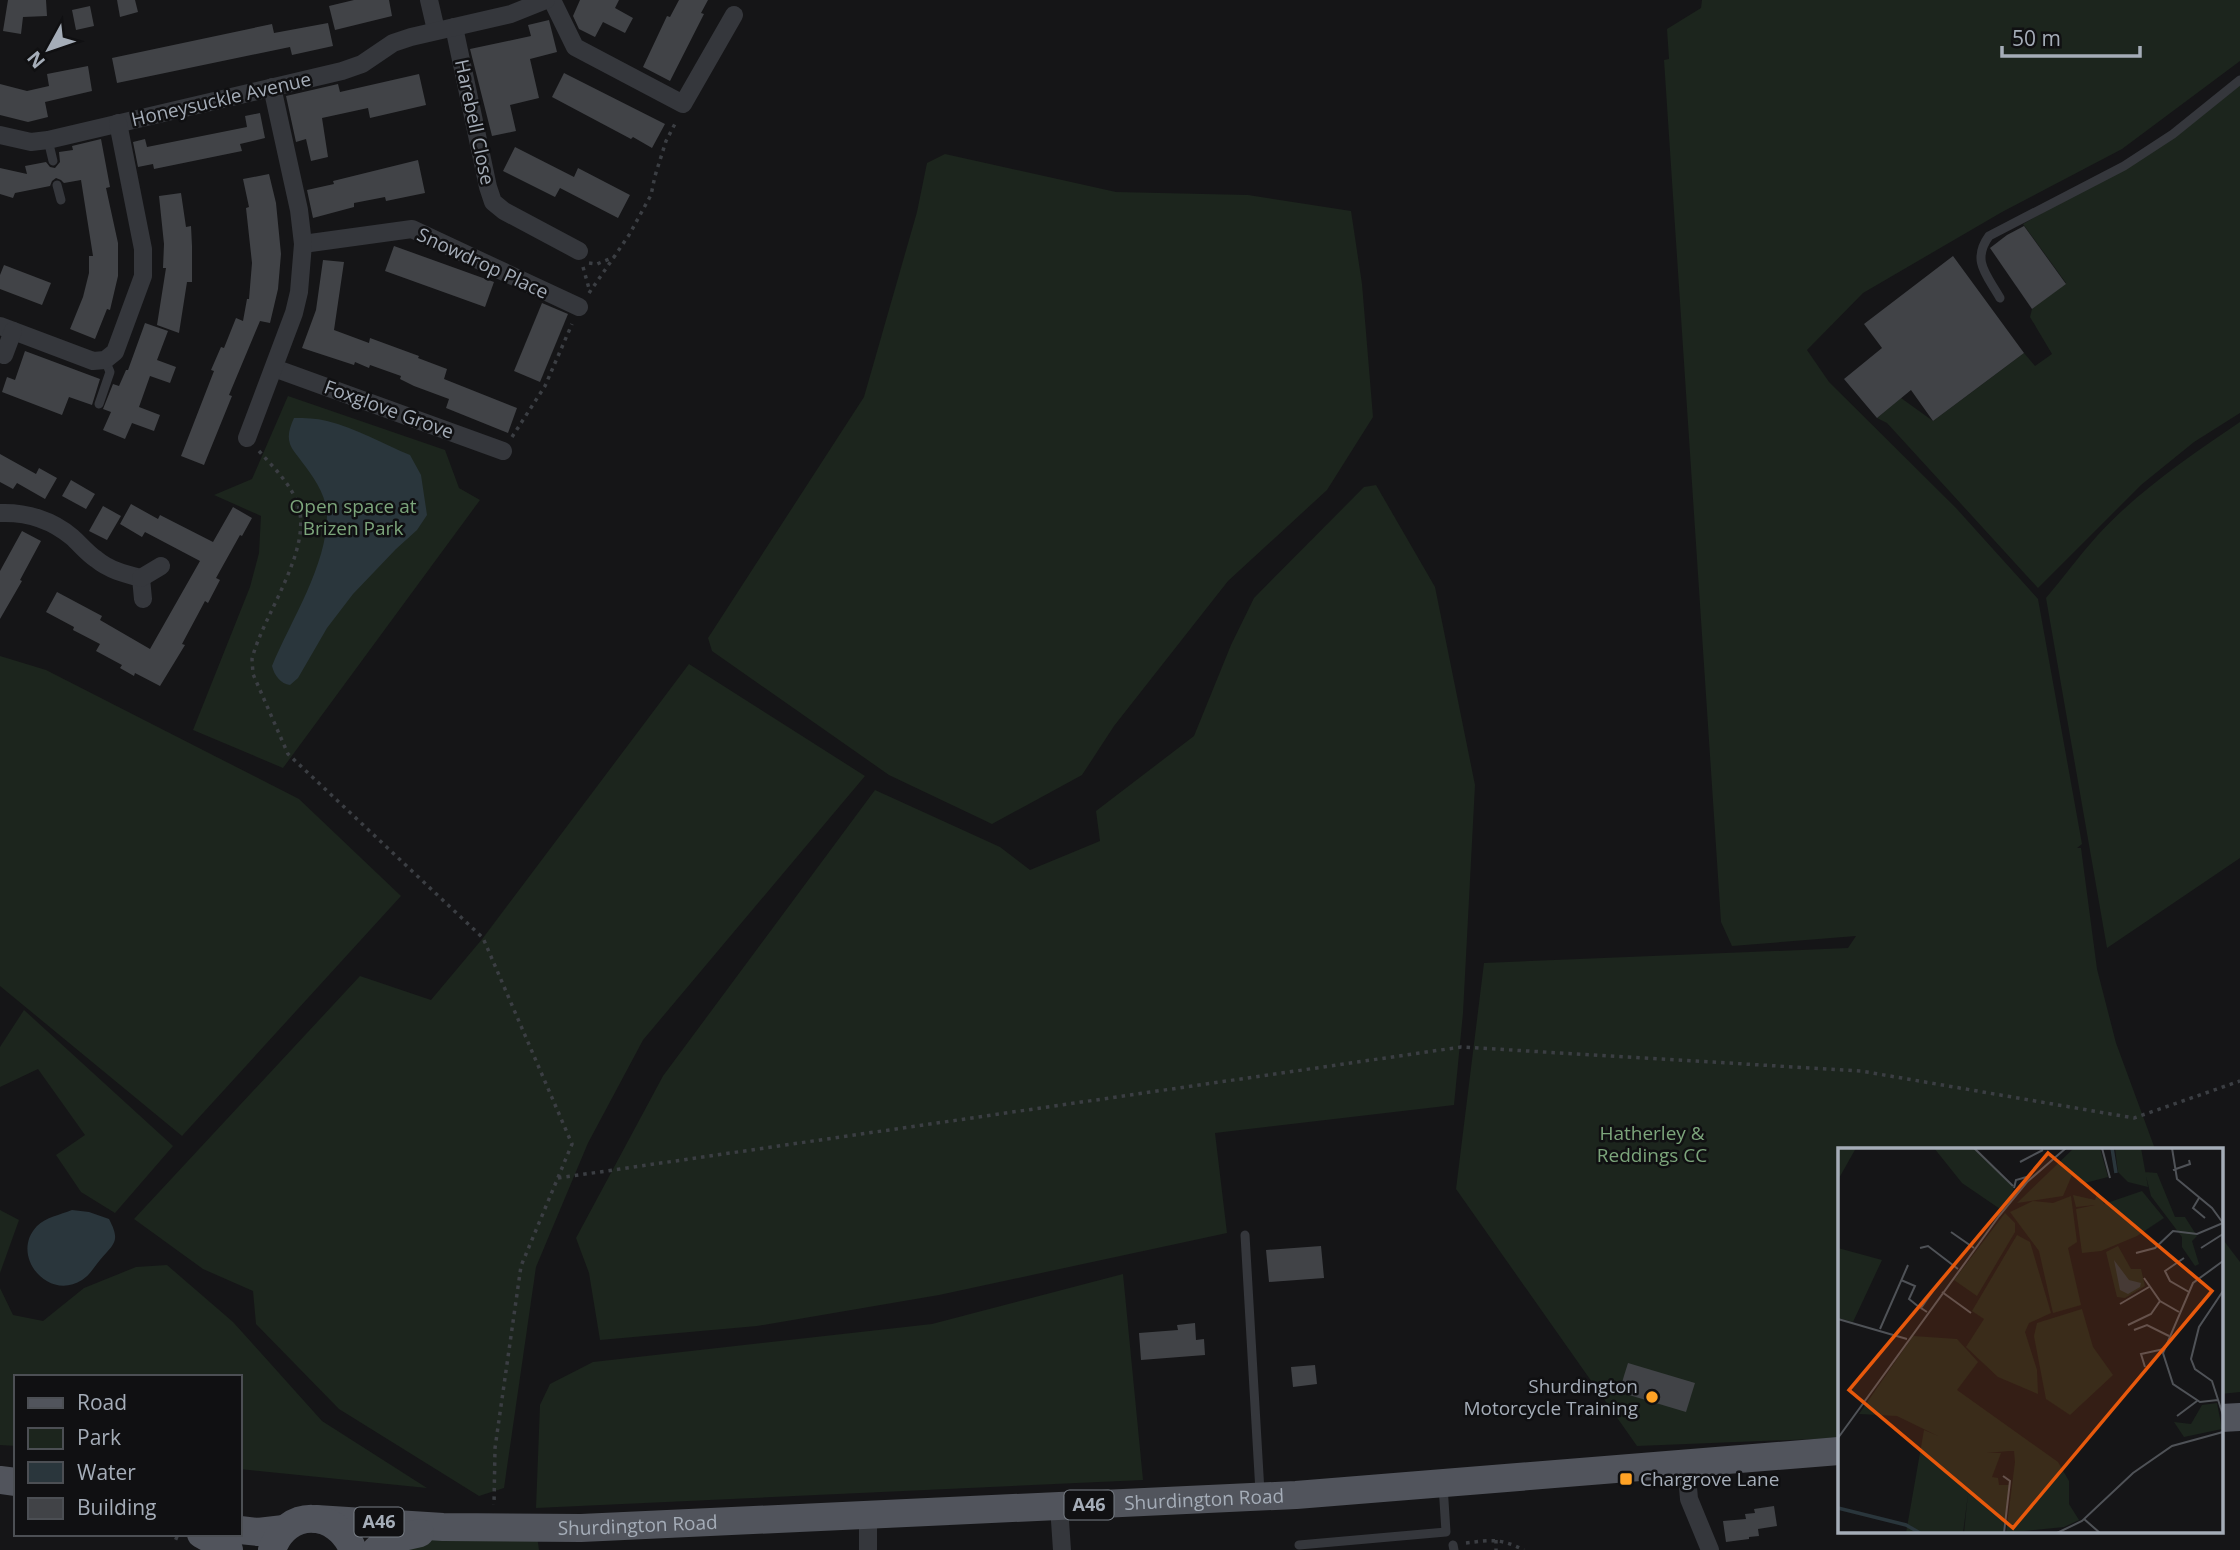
<svg xmlns="http://www.w3.org/2000/svg" width="2240" height="1550" font-family="'Open Sans',sans-serif">
<rect width="100%" height="100%" fill="#151517"/>
<g fill="#1c251d">
<polygon points="1702,0 2240,0 2240,61 2122,149 2002,212 1863,293 1807,350 1829,382 1956,508 2038,599 2082,844 2077,848 2081,848 2097,969 2116,1043 2155,1149 1839,1149 1839,1438 1637,1446 1456,1189 1484,963 1848,948 1856,936 1732,946 1721,922 1664,60 1669,59 1667,29 1701,8"/>
<polygon points="2240,85 2240,413 2194,442 2141,485 2038,588 1887,423 1877,418 1901,398 1933,421 2024,353 2035,366 2052,354 2030,317 2032,309 2066,283 2023,224 2178,135"/>
<polygon points="945,154 1116,192 1248,195 1351,211 1362,284 1373,417 1327,490 1228,581 1114,726 1082,775 992,824 889,775 712,651 708,638 864,397 917,212 927,163"/>
<polygon points="288,396 445,450 459,488 480,500 283,768 193,730 250,587 259,553 261,516 214,495 252,479"/>
<path d="M2240 422V858L2107 948 2046 598C2063 578 2079 556 2097 536 2138 491 2190 456 2240 422Z"/>
<polygon points="1376,485 1435,587 1475,785 1463,1013 1454,1105 1215,1133 1227,1233 939,1295 757,1326 600,1340 589,1273 576,1238 663,1076 875,790 1000,847 1030,870 1100,841 1096,811 1194,736 1231,645 1254,598 1364,487"/>
<polygon points="0,656 46,670 299,799 401,896 182,1136 0,986"/>
<polygon points="689,664 865,776 643,1040 588,1143 536,1267 504,1488 479,1496 339,1409 256,1324 253,1291 203,1269 134,1219 360,976 431,1000 483,938"/>
<polygon points="24,1010 173,1146 115,1213 81,1192 56,1155 85,1135 38,1069 0,1087 0,1047"/>
<polygon points="0,1210 19,1220 0,1273"/>
<polygon points="2221,1237 2240,1262 2240,1392 2221,1394"/>
<polygon points="167,1265 233,1322 322,1421 427,1488 240,1469 240,1377 16,1377 16,1446 0,1445 0,1288 13,1315 43,1321 84,1288 136,1267"/>
<polygon points="1123,1274 1143,1480 536,1508 540,1405 550,1384 593,1362 932,1324"/>
<polygon points="536,1529 539,1550 376,1550 386,1541"/>
</g>
<g fill="#2a363c">
<path d="M294 418C305 418 316 418 327 421 356 428 383 444 410 455L421 475 427 515 417 530 396 549 353 594 327 628 298 678 290 685C281 684 274 675 272 666 291 620 327 566 327 515 327 496 313 476 302 462 298 456 292 450 290 444 287 435 290 427 294 418Z"/>
<path d="M72 1210 89 1212 109 1219C121 1242 114 1243 100 1260 94 1267 90 1275 82 1280 48 1302 9 1255 37 1226 46 1217 60 1215 72 1210Z"/>
</g>
<g fill="#414347">
<polygon points="8,0 46,0 47,16 23,17 21,34 3,31"/>
<polygon points="117,0 135,0 138,12 120,17"/>
<polygon points="354,0 389,0 392,16 335,30 329,6"/>
<polygon points="580,0 619,0 615,8 633,18 625,33 603,22 595,37 579,29 573,16"/>
<polygon points="679,0 708,0 701,13 704,14 670,81 643,67 667,16 670,17"/>
<polygon points="90,6 94,26 76,30 72,10"/>
<polygon points="549,20 557,52 530,59 539,98 510,105 516,131 492,136 470,49 531,36 528,25"/>
<polygon points="328,23 333,46 292,55 290,47 117,83 112,58 272,24 274,33"/>
<polygon points="88,66 92,91 45,102 48,117 28,122 0,115 0,84 27,91 49,86 47,74"/>
<polygon points="564,73 665,124 652,148 633,137 631,139 552,97"/>
<polygon points="419,74 426,105 370,118 368,108 322,118 328,157 311,161 306,139 296,142 286,96 338,84 340,92"/>
<polygon points="260,113 265,138 240,144 242,151 154,169 153,164 138,167 133,142 145,139 147,147 247,127 245,116"/>
<polygon points="101,139 110,187 106,188 118,243 118,276 110,310 107,309 95,339 70,329 83,297 89,273 89,256 93,256 81,180 64,183 61,180 56,178 52,181 50,186 15,193 13,198 0,194 0,168 27,174 25,166 46,162 50,167 55,168 60,162 59,152 73,150 72,146"/>
<polygon points="515,147 574,177 578,168 630,195 618,218 560,188 555,197 503,171"/>
<polygon points="418,160 425,193 386,201 385,197 354,203 354,207 313,218 307,190 334,184 333,181"/>
<polygon points="269,174 276,203 281,254 278,289 270,323 260,321 229,395 232,396 204,465 181,456 214,371 211,370 221,347 224,348 236,318 243,321 247,299 249,299 252,263 246,208 249,207 243,179"/>
<polygon points="181,193 186,227 191,226 192,246 192,282 187,282 179,333 157,325 166,268 163,268 164,244 159,196"/>
<polygon points="2024,226 2066,284 2032,309 1990,248 2007,235"/>
<polygon points="394,246 494,282 485,307 385,271"/>
<polygon points="1953,256 2024,353 1933,421 1911,390 1877,418 1844,379 1882,348 1864,324"/>
<polygon points="323,260 344,262 334,330 369,343 370,338 419,356 418,358 447,369 444,379 517,408 508,433 446,408 449,399 414,386 400,379 401,376 370,365 369,368 355,362 354,365 302,348 316,310"/>
<polygon points="4,265 51,283 42,305 0,289 0,275"/>
<polygon points="542,303 568,314 540,382 514,371"/>
<polygon points="145,323 168,331 157,360 176,367 170,383 150,376 139,407 160,415 154,431 132,423 125,439 103,430 111,412 103,409 113,384 119,386 126,370 128,370"/>
<polygon points="25,351 100,379 92,405 69,397 62,415 2,392 7,377 15,380"/>
<polygon points="0,454 36,474 39,468 57,478 45,499 17,483 13,489 0,482"/>
<polygon points="71,480 95,494 86,509 62,496"/>
<polygon points="131,504 158,519 160,515 213,542 233,507 252,518 242,536 240,535 216,578 220,580 208,603 205,601 182,644 185,645 160,686 135,673 134,676 120,668 122,665 96,651 100,644 73,630 74,627 46,612 57,592 102,616 100,620 150,649 200,561 145,532 142,537 120,524"/>
<polygon points="103,506 121,516 107,540 89,531"/>
<polygon points="22,531 41,541 20,580 22,581 0,619 0,571"/>
<polygon points="1321,1246 1324,1278 1269,1282 1266,1250"/>
<polygon points="1195,1323 1196,1340 1204,1339 1205,1355 1141,1360 1139,1333 1178,1330 1177,1325"/>
<polygon points="1628,1363 1695,1383 1686,1412 1619,1392"/>
<polygon points="1315,1365 1317,1384 1293,1387 1291,1367"/>
<polygon points="1774,1506 1777,1526 1758,1529 1759,1536 1749,1537 1749,1539 1726,1542 1723,1521 1746,1519 1745,1514 1755,1513 1754,1509"/>
</g>
<g fill="none" stroke-linecap="round" stroke-linejoin="round">
<g stroke="#3b3e43" stroke-width="3.5" stroke-dasharray="3.5 5" stroke-linecap="butt">
<polyline points="589,263 597,264 614,257 629,235 651,195 655,176 666,141 677,120"/>
<polyline points="583,267 590,292"/>
<polyline points="589,293 614,257"/>
<polyline points="512,437 545,386 572,324"/>
<path d="M259 451C273 467 289 482 297 502 315 548 263 614 252 659L253 674 288 754 483 938 572 1144 521 1266 495 1448 494 1505"/>
<polyline points="558,1178 1461,1047 1861,1071 2134,1118 2240,1081"/>
<polyline points="167,1534 178,1539"/>
<polyline points="1496,1540 1496,1550"/>
<path d="M1466 1543C1491 1540 1500 1538 1524 1550"/>
</g>
<g stroke="#35373c" stroke-width="9">
<polyline points="48,140 53,161"/>
<polyline points="57,185 61,200"/>
<path d="M2000 298C1987 275 1971 261 1989 236L2124 166 2173 134 2240 80"/>
<polyline points="99,404 110,372 105,360"/>
<polyline points="1245,1235 1260,1492"/>
<polyline points="1299,1545 1446,1532 1443,1485"/>
<polyline points="1453,1545 1454,1550"/>
</g>
<g stroke="#35373c" stroke-width="18">
<polyline points="429,0 436,30"/>
<polyline points="552,0 575,47 683,104 734,15"/>
<polyline points="454,27 488,187 493,202 504,211 579,251"/>
<polyline points="0,135 31,142 48,140 342,71 362,64 393,43 411,37 511,14 546,0"/>
<polyline points="303,244 412,229 579,307"/>
<polyline points="0,326 93,361 105,360 115,352 143,276 143,249 118,123"/>
<polyline points="4,355 13,331"/>
<polyline points="274,368 503,451"/>
<polyline points="247,438 294,313 299,292 303,244 299,210 272,87"/>
<path d="M0 513C26 512 52 520 72 537 80 544 87 553 96 559 109 570 125 574 141 578L143 599"/>
<polyline points="141,578 161,566"/>
<polyline points="1686,1464 1689,1499 1710,1550"/>
<polyline points="1059,1506 1062,1550"/>
<polyline points="868,1515 868,1550"/>
</g>
<g stroke="#51545c" stroke-width="28">
<polyline points="2221,1418 2240,1417"/>
<polyline points="0,1480 16,1482"/>
<path id="s1" d="M316 1519 443 1527 581 1528 1296 1495 1839 1451"/>
<polyline points="240,1530 258,1532 284,1529"/>
<polyline points="201,1534 229,1550"/>
<path d="M272 1550C286 1508 337 1509 353 1550"/>
<polyline points="376,1550 386,1541 420,1533"/>
</g>
</g>
<g fill="#ffa225" stroke="#101012" stroke-width="2.5">
<circle cx="1652" cy="1397" r="7"/>
<rect x="1619" y="1472" width="14" height="14" rx="3.5"/>
</g>
<g text-anchor="middle" stroke-width="5" stroke-linejoin="round" paint-order="stroke">
<g fill="#101012" stroke="#787e86" stroke-width="2">
<rect x="1064.5" y="1490.5" width="49" height="29" rx="5"/>
<rect x="354.5" y="1507.5" width="49" height="29" rx="5"/>
</g>
<g font-size="18" font-weight="bold" fill="#a5adb8">
<text x="1089" y="1511">A46</text>
<text x="379" y="1528">A46</text>
</g>
<g font-size="19" fill="#a5adb8" stroke="#101012">
<text transform="translate(221 99) rotate(-13)" y="7">Honeysuckle Avenue</text>
<text transform="translate(475 122) rotate(78)" y="7">Harebell Close</text>
<text transform="translate(483 263) rotate(25)" y="7">Snowdrop Place</text>
<text transform="translate(389 409) rotate(20)" y="7">Foxglove Grove</text>
<text dy="7" stroke="none"><textPath href="#s1" startOffset="889">Shurdington Road</textPath></text>
<text dy="7" stroke="none"><textPath href="#s1" startOffset="322">Shurdington Road</textPath></text>
</g>
<g font-size="19" fill="#7ca57b" stroke="#101012">
<text x="353" y="513">Open space at<tspan x="353" dy="22">Brizen Park</tspan></text>
<text x="1652" y="1140">Hatherley &amp;<tspan x="1652" dy="22">Reddings CC</tspan></text>
</g>
<g font-size="19" fill="#a5adb8" stroke="#101012" text-anchor="end">
<text x="1638" y="1393">Shurdington<tspan x="1638" dy="22">Motorcycle Training</tspan></text>
<text x="1640" y="1486" text-anchor="start">Chargrove Lane</text>
</g>
</g>
<g transform="translate(1838 1148)">
<rect width="385" height="385" fill="#151517"/>
<path d="M0 0H18L0 32ZM96 0H136L176 40 165 63 124 35ZM236 0H262L270 29 243 36 234 27 225 48 179 55ZM277 0H303L310 39 290 34 280 24ZM307 24 319 25 337 69H347L359 88 354 93 361 116 357 118 344 99V89L313 48ZM260 43 266 56 304 43 326 70 299 88 263 103 244 105 238 61 257 57 238 59 235 47 257 52ZM233 48 239 94 230 100 243 157 215 165 201 103 172 64 195 53 215 55ZM167 65 177 75V84L139 148 116 132ZM179 87 192 94 213 165 191 175 187 184 199 222 200 246 160 229 128 199 146 171 134 163ZM280 98 293 121H303L307 138 287 150 279 149 268 104ZM0 100 44 112 15 174 0 170ZM244 161 255 199 275 227 232 267 208 251 196 188 199 175ZM75 188 119 191 140 214 119 242 220 314 231 333V356L241 372 226 379 168 385 177 314 176 303H171L149 305H163L154 329 160 330 161 337H171L166 385H126L130 346 125 385H68L86 282 100 288 59 268 21 266ZM379 255 384 281 346 289 336 274 353 276 364 257Z" fill="#1c251d"/>
<path d="M276 112 291 132 303 135 302 139 290 146 282 142Z" fill="#2a363c"/>
<path fill="none" stroke="#2a363c" stroke-width="3.5" d="M274 0 278 25M0 360 68 377 82 385"/>
<path fill="none" stroke="#4f5257" stroke-width="2" d="M136 0 175 38M264 0 272 30M334 0 339 31 374 60 385 75M182 14 205 2M335 22 352 16 351 12M176 40 178 32 192 28M361 50 355 60 367 70M113 84 136 100M82 100 90 98 120 121M363 100 385 86M298 105 317 100 335 83 359 86 385 75M346 110 327 123 332 133 351 144M306 130 322 153 341 164M63 132 77 138 71 151 81 159M385 143 361 179 353 211 357 221 374 233 385 267M104 144 133 165M282 156 311 139M89 164 83 160 95 143M0 171 69 191M290 177 313 166 322 153M42 181 70 117M296 182 309 177 331 188M307 219 303 206 326 201M380 252 362 254 335 236 325 205 355 135 385 113M339 268 359 253M0 290 161 68 189 34 228 0M165 328 172 333 166 385M246 371 262 385M219 385 244 373 295 325 334 298 385 284"/>
<path fill="#e8590c" fill-opacity="0.15" stroke="#e8590c" stroke-width="3.5" d="M210 5 374 143 175 380 11 242Z"/>
<rect width="385" height="385" fill="none" stroke="#a5adb8" stroke-width="3.5"/>
</g>
<rect x="14" y="1375" width="228" height="161" fill="#101012" stroke="#4c4f54" stroke-width="2"/>
<rect x="28" y="1398" width="35" height="10" fill="#51545c" stroke="#4c4f54" stroke-width="2"/>
<text x="77" y="1410" font-size="21" fill="#a5adb8">Road</text>
<rect x="28" y="1428" width="35" height="21" fill="#1c251d" stroke="#4c4f54" stroke-width="2"/>
<text x="77" y="1445" font-size="21" fill="#a5adb8">Park</text>
<rect x="28" y="1462" width="35" height="21" fill="#2a363c" stroke="#4c4f54" stroke-width="2"/>
<text x="77" y="1480" font-size="21" fill="#a5adb8">Water</text>
<rect x="28" y="1498" width="35" height="21" fill="#414347" stroke="#4c4f54" stroke-width="2"/>
<text x="77" y="1515" font-size="21" fill="#a5adb8">Building</text>
<g transform="translate(49 49) rotate(230)" stroke="#101012" stroke-width="5" paint-order="stroke">
<path d="M0-5L12 26L0 18L-12 26Z" fill="#a5adb8"/>
<text y="-10" font-size="19" font-weight="bold" text-anchor="middle" fill="#a5adb8">N</text>
</g>
<path d="M2002 46v10h138v-10" fill="none" stroke="#a5adb8" stroke-width="3.5"/>
<text x="2012" y="46" font-size="21" fill="#a5adb8" stroke="#101012" stroke-width="5" paint-order="stroke">50 m</text>
</svg>
